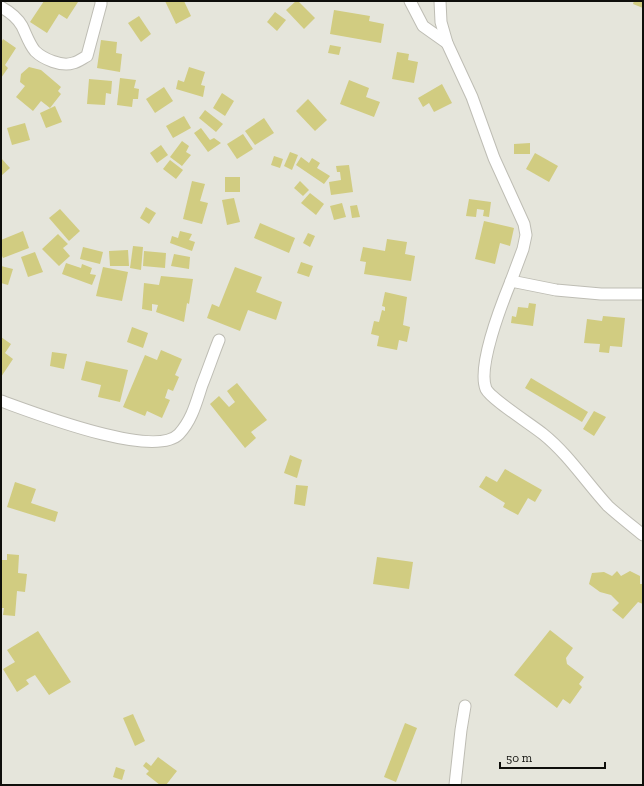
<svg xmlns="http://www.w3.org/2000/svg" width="644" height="786" font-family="'Zilla Slab',serif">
<rect width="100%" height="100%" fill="#e5e5db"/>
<g fill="#d1cc81">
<polygon points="44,1 76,1 78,2 67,19 59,14 47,33 30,22"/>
<polygon points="165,1 184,1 191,16 176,24"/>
<polygon points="296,1 298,1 315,18 304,29 286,10"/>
<polygon points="634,1 643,1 643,8 633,4"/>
<polygon points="334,10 370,16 369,21 384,24 381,43 330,34"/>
<polygon points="275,12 286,20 277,31 267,22"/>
<polygon points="139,16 151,34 141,42 128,23"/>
<polygon points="3,39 16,48 5,65 8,68 1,78 1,43"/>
<polygon points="101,40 117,42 116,53 122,54 120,72 97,68"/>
<polygon points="330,45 341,47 339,55 328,53"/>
<polygon points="397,52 409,54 408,60 418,62 414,83 392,79"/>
<polygon points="29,67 41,70 61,87 58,91 61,94 50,108 41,101 33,111 16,97 25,86 20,82 21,74"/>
<polygon points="189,67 205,72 201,85 205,86 203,97 176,89 178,80 184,82"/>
<polygon points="120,78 136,80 134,88 139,89 138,99 133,99 132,107 117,105"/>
<polygon points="89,79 112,81 111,94 106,93 105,105 87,104"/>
<polygon points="349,80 369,88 366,97 380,102 374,117 340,104"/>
<polygon points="442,84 452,103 434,112 429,103 423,107 418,98"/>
<polygon points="164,87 173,101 155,113 146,99"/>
<polygon points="222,93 234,101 225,116 213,108"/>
<polygon points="308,99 327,120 315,131 296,111"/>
<polygon points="55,106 62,122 46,128 40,113"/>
<polygon points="205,110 223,124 216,132 199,118"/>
<polygon points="184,116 191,128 173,138 166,126"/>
<polygon points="264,118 274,133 255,145 245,131"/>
<polygon points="25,123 30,140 12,145 7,128"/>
<polygon points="201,128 210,140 214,138 221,143 208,152 194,133"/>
<polygon points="243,134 253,149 237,159 227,144"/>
<polygon points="182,141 189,146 186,152 191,155 182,166 170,157"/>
<polygon points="530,143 530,154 514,154 514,144"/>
<polygon points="161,145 168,155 157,163 150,153"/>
<polygon points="290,152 298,155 292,170 284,166"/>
<polygon points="535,153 558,166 549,182 526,169"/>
<polygon points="274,156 283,159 280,168 271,165"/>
<polygon points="301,157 309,163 312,158 320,163 317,168 330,176 324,184 296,165"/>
<polygon points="1,158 10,168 1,176"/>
<polygon points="170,160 183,170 176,179 163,169"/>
<polygon points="349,165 353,192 331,195 329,182 341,180 340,172 337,172 336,166"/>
<rect x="225" y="177" width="15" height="15"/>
<polygon points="192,181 205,184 200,201 208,203 202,224 183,219"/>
<polygon points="300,181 309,190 303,196 294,188"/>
<polygon points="310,193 324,204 316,215 301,203"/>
<polygon points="234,198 240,222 227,225 222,200"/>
<polygon points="469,199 491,202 489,217 483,216 484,210 477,209 476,217 466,216"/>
<polygon points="342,203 346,217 334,220 330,206"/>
<polygon points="357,205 360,217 352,218 350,206"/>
<polygon points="146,207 156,213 149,224 140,218"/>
<polygon points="60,209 80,231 69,241 49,218"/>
<polygon points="484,221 514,228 510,246 500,243 495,264 475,259"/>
<polygon points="260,223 295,238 289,253 254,238"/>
<polygon points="23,231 29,248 3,258 1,254 1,240"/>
<polygon points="180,231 192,234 189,240 195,242 192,251 170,243 172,236 178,238"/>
<polygon points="308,233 315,236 310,247 303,243"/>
<polygon points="58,234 68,244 63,248 70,256 59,266 42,249"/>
<polygon points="387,239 407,242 405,254 415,256 411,281 364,274 366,262 360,261 363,247 385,251"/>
<polygon points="133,246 143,247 141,270 130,268"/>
<polygon points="83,247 103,252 100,264 80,259"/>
<polygon points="128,250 129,266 110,266 109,251"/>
<polygon points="144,251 166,253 165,268 143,266"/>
<polygon points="35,252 43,272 28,277 21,257"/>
<polygon points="174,254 190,257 189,269 171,266"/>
<polygon points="301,262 313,266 309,277 297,273"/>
<polygon points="66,263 81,268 82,264 92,268 90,274 96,275 92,285 62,274"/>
<polygon points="1,266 13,269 8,285 1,283"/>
<polygon points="103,267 128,272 122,301 96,296"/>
<polygon points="235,267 262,277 256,292 282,302 276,320 248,310 240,331 207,318 212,304 219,307"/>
<polygon points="161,276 193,279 189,304 187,303 184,322 156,312 158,305 152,304 152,311 142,309 144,283 159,285"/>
<polygon points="385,292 407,297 403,325 410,327 407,342 399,340 397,350 377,346 379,336 371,334 374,321 379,322 382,310 385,311 385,307 382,306"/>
<polygon points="529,303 536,304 533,326 511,323 512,316 516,317 518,307 528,308"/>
<polygon points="603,316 625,318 622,347 610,346 609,353 599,352 600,344 584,343 587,319 602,321"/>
<polygon points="132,327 148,333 143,348 127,342"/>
<polygon points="1,337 11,344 5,353 13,359 1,377"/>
<polygon points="161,350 182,359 175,375 179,377 173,391 168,389 165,398 170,400 162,418 147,411 145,416 123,407 145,355 157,360"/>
<polygon points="52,352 67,354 64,369 50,366"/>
<polygon points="86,361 128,370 120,402 98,397 101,385 81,380"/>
<polygon points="531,378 588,412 582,422 525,388"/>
<polygon points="237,383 267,420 251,432 256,438 245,448 210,404 219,396 229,407 235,402 227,391"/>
<polygon points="594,411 606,417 594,436 583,429"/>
<polygon points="290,455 302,460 297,478 284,473"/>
<polygon points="505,469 542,490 535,502 528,498 518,515 503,507 505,503 479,487 486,476 497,482"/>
<polygon points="15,482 36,489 31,503 58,512 55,522 7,507"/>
<polygon points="296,485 308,486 305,506 294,504"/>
<polygon points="7,554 19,555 18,573 27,574 25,592 17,591 15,616 3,615 4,608 1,608 1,560 7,560"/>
<polygon points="377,557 413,562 409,589 373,584"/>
<polygon points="617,571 621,576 630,571 640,576 640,584 643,584 643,604 638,602 623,619 612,610 619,603 611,595 600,592 589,584 592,573 604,572 612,576"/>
<polygon points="550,630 573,648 566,658 567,664 584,677 579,684 582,687 570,704 563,699 557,708 514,675"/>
<polygon points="38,631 71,682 49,695 35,675 26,680 29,684 17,692 3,669 15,662 7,650"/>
<polygon points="133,714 145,741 135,746 123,718"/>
<polygon points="405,723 417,728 396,782 384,777"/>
<polygon points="158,757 177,771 166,785 160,785 146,774 149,771 143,766 146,762 151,766"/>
<polygon points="116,767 125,770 122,780 113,777"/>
</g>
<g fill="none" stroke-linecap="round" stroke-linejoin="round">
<defs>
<g id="street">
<polyline points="410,1 423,26 447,43"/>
<polyline points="440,1 441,22 447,43 472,97 494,158 524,224 526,235 523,249 511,281"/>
<path d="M1 7C10 12 17 17 22 26 26 34 29 44 35 51 43 59 62 67 73 63 78 62 83 58 87 56L101 4V1"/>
<path d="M643 294H601L556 290 511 281C502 303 477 367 486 389 491 399 532 425 543 434 568 454 586 482 608 506 619 516 632 526 643 535"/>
<path d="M1 401C32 412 154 460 179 434 192 420 196 403 202 385 208 370 213 355 219 340"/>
<polyline points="455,785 461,730 465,706"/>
</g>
</defs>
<use href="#street" stroke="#bebdb4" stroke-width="13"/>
<use href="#street" stroke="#fff" stroke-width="11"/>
</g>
<rect width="644" height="786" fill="none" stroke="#0f0f0b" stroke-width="4"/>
<path d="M500 762v6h105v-6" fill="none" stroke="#0f0f0b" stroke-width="2"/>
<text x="506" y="762" font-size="12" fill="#0f0f0b" stroke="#e5e5db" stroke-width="3" paint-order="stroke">50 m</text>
</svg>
